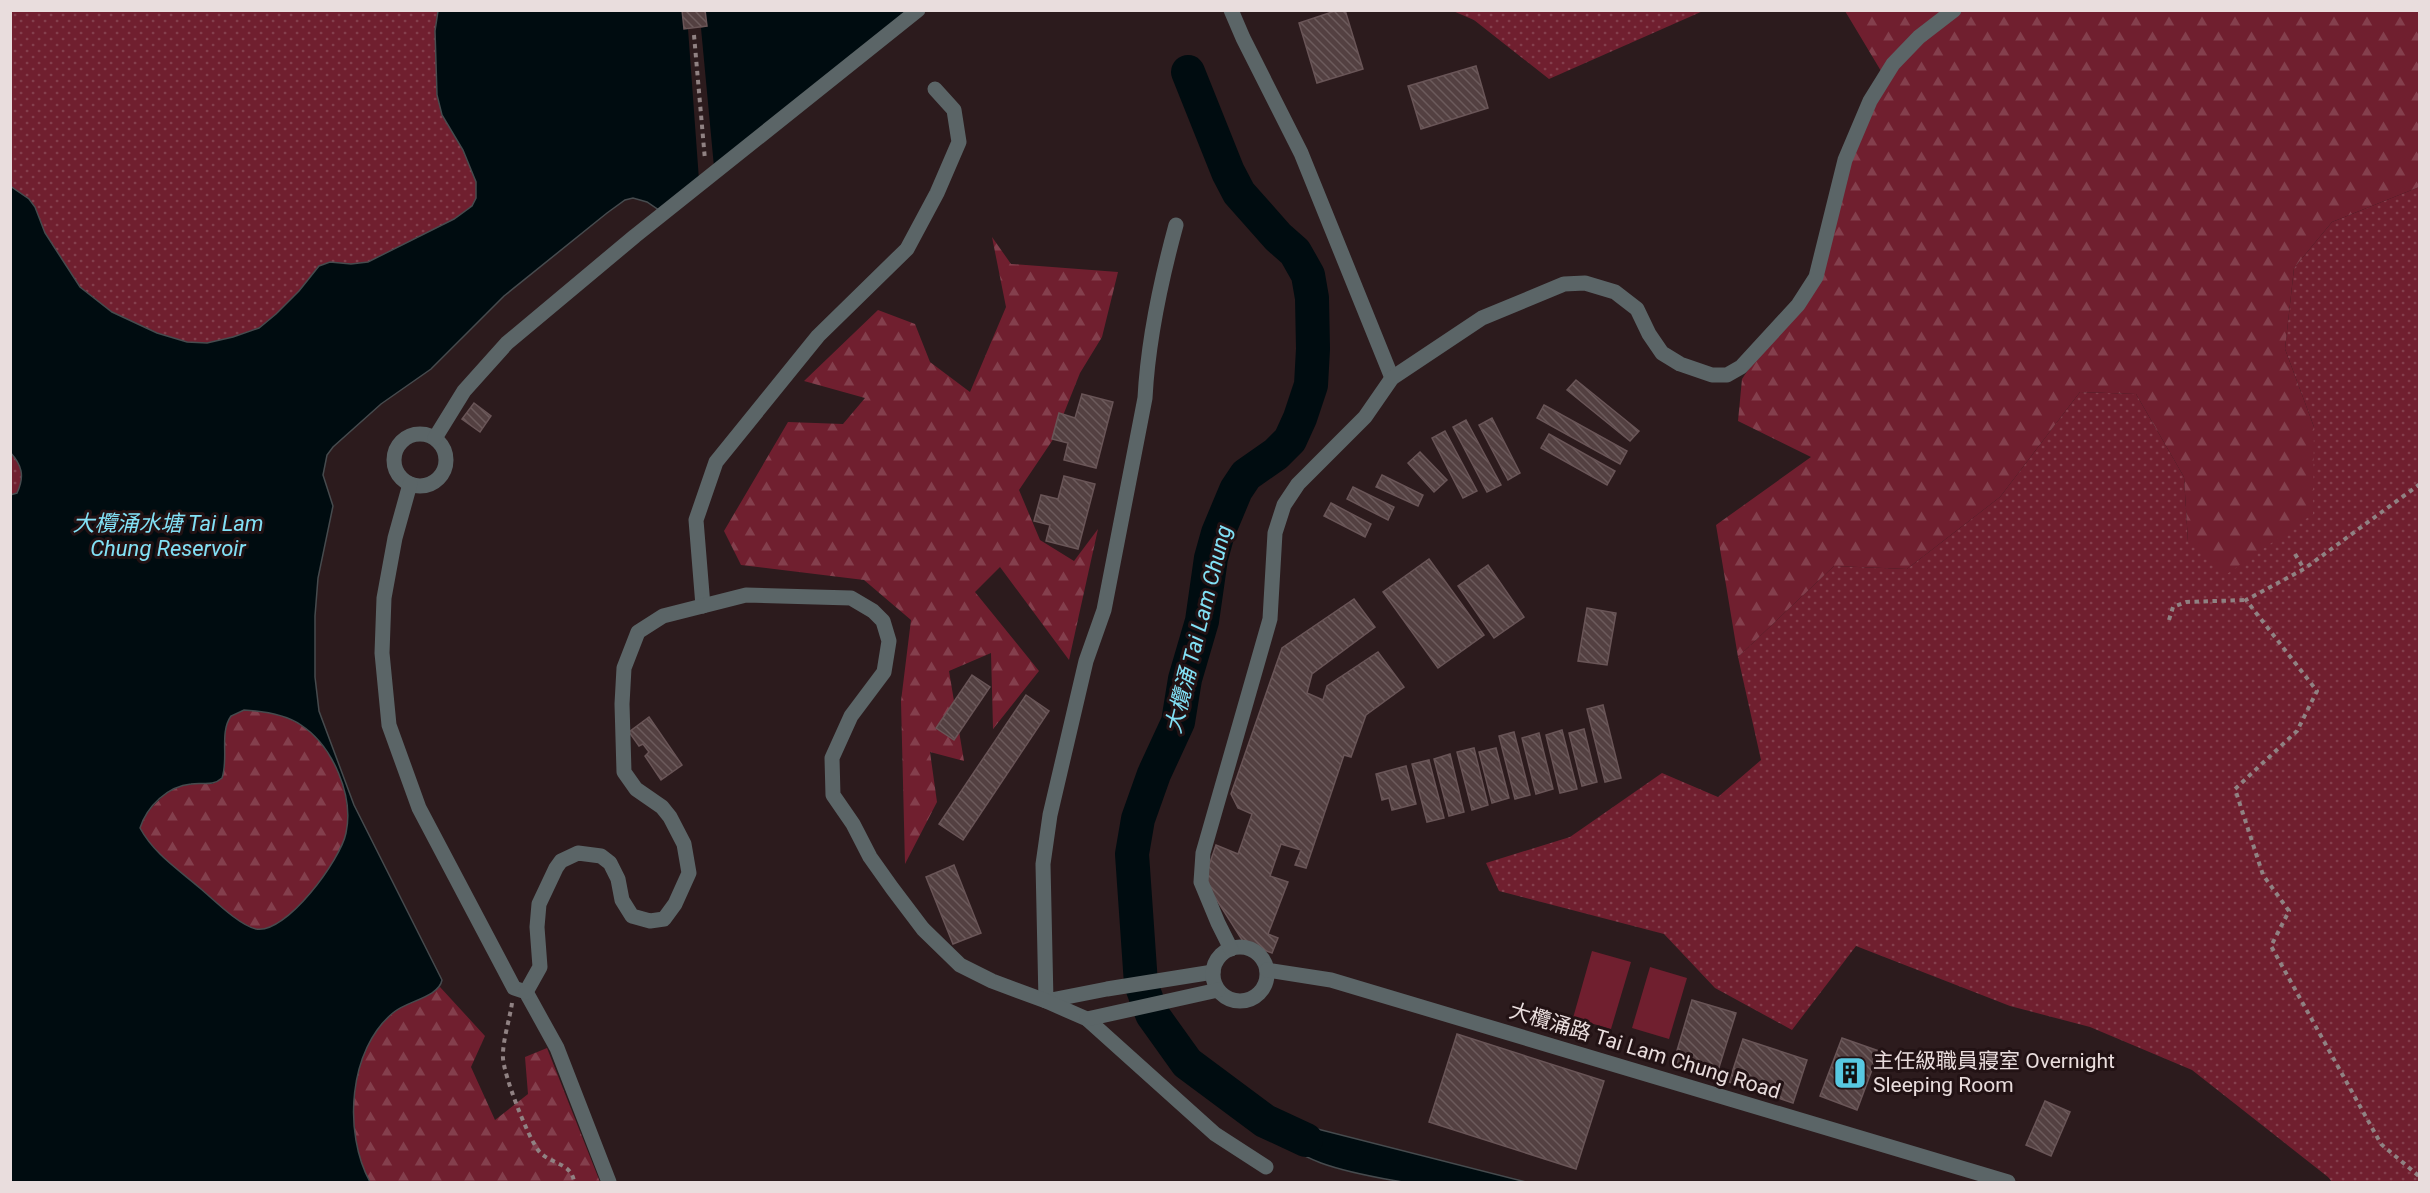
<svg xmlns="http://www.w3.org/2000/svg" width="2430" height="1193" font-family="Roboto,'Noto Sans TC',sans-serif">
<defs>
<pattern id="grass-dots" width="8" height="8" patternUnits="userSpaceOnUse" patternTransform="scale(1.5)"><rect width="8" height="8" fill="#701f2f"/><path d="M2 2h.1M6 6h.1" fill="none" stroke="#843f4d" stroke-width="1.8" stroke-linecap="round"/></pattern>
<pattern id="forest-firs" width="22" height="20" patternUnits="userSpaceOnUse" patternTransform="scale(1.5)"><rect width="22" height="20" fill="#701f2f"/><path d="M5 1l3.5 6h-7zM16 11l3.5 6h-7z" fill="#843f4d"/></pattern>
<pattern id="building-back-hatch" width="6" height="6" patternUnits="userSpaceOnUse" patternTransform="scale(1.5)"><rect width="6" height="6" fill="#534041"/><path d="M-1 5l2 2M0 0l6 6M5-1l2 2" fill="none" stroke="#6c5b5c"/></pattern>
</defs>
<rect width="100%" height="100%" fill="#2c1b1d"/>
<g fill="url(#grass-dots)">
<polygon points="10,11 438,11 435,31 437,95 442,115 463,150 476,182 476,198 472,206 454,219 368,262 351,264 330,262 319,266 299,291 276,314 258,328 233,337 207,343 187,342 157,333 112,312 80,287 45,233 35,207 29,199 11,186"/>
<polygon points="1453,11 1703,11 1549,79 1474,20"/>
<polygon points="2419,187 2419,1182 2332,1182 2328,1177 2192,1070 2090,1027 2010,1006 1856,946 1792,1030 1715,988 1664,934 1499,891 1486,863 1570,837 1662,773 1718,797 1761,760 1738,657 1834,566 1907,569 2000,497 2080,392 2136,394 2184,477 2188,542 2314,427 2285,349 2294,268 2332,222"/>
<path d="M10 452C21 463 30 484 13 495H11Z"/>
</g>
<g fill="url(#forest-firs)">
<polygon points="1845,11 2419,11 2419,187 2332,222 2294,268 2285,349 2314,427 2313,514 2227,574 2188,542 2184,477 2136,394 2080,392 2000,497 1907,569 1834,566 1738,657 1716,525 1811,457 1738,421 1742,379 1811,275 1843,146 1874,101 1884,76"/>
<polygon points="992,237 1011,264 1118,272 1102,337 1080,373 1054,438 1019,490 1040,540 1074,561 1098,529 1069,660 1000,567 975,592 1039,671 993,729 991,653 949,671 964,761 930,752 937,802 905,864 901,701 911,620 864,580 741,565 724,531 788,422 843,424 865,398 804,381 878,310 915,324 930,362 970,392 1006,307"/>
<path d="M244 710C262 711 285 714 301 725 333 746 354 796 346 833 341 859 286 935 256 929 239 925 215 901 201 889 179 870 154 854 140 828 143 818 148 811 156 803 175 784 187 783 213 784L228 719 236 712Z"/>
<path d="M440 987 485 1036 471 1067 495 1120 528 1094 525 1057 547 1048 600 1182H370C344 1136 347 1055 388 1017 403 1003 423 999 440 987Z"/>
</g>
<g fill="#701f2f">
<polygon points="1592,951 1631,962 1611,1029 1573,1018"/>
<polygon points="1650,967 1687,978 1669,1039 1632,1028"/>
</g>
<g fill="#000c10" stroke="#464b4e" stroke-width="1.5" fill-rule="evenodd">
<path d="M438 11H908L659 210 647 202 633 198 625 200 607 213 504 296 431 369 381 404 333 447 327 455 323 475 333 506 318 578 315 616V677L319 711 354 805 442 980C439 997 407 1001 394 1012 348 1049 343 1133 370 1182H11L10 495 17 493C25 476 22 465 10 452V186L29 199 35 207 45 233 80 287 112 312 157 333 187 342 207 343 233 337 259 328 276 314 299 291 319 266 330 262 351 264 368 262 454 219 472 206 476 198V182L463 150 442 115 437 95 435 31ZM244 710C262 711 285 714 301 725 333 746 354 796 346 833 341 859 286 935 256 929 239 925 215 901 201 889 179 870 154 854 140 828 147 806 168 786 191 784 203 782 212 787 222 778 229 758 219 733 231 716Z"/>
<path d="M1265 1121 1290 1122 1526 1182C1498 1183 1471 1182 1443 1182 1430 1182 1415 1184 1402 1182 1358 1174 1288 1164 1265 1121Z"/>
</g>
<polygon fill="#2c1b1d" points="682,11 705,11 707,26 701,28 714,167 699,180 688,29 684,29"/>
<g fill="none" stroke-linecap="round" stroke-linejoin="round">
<polyline stroke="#000c10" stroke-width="34" points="1188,72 1228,172 1239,193 1278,237 1295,252 1308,275 1312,298 1313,349 1311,385 1300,418 1290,440 1276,454 1246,475 1236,490 1218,533 1211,558 1202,621 1185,679 1178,722 1154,774 1138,819 1132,854 1141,984 1152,1014 1187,1063 1265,1121 1306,1140"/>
</g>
<g fill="url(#building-back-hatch)" stroke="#695557" stroke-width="1.5">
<polygon points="682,10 705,10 707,26 684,29"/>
<polygon points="1338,10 1345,10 1363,69 1317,83 1299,23"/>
<polygon points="1476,66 1488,108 1421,129 1408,86"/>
<polygon points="1576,380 1639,431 1630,441 1567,390"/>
<polygon points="1082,394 1113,402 1096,468 1064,460 1068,443 1052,439 1059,413 1075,418"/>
<polygon points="474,403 491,416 480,432 462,419"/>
<polygon points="1544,405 1627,451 1620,464 1537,418"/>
<polygon points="1492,418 1520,473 1508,480 1479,425"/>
<polygon points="1466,420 1501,485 1487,492 1453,427"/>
<polygon points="1445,431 1477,491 1463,498 1432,438"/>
<polygon points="1549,434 1615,471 1607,485 1541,448"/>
<polygon points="1420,452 1447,480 1434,492 1408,463"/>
<polygon points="1382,475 1423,495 1418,506 1376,487"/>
<polygon points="1064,476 1095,484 1078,549 1046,541 1050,525 1034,521 1041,495 1058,499"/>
<polygon points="1353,487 1394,507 1388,520 1347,499"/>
<polygon points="1331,503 1371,524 1365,537 1324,516"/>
<polygon points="1429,559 1484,635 1438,668 1383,592"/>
<polygon points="1488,565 1524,617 1494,638 1458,586"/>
<polygon points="1354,599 1375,627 1312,674 1307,693 1323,700 1327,686 1378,652 1404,687 1366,715 1351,757 1344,755 1306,868 1295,865 1301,850 1281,844 1270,876 1288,882 1268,934 1278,938 1272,953 1244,943 1204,880 1216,845 1238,854 1252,814 1238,808 1231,794 1282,648"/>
<polygon points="1587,608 1616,613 1607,665 1578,661"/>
<polygon points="972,675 990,687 954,740 936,728"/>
<polygon points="1026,695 1049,711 963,840 939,824"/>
<polygon points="1603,705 1621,778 1605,782 1587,709"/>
<polygon points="649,717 682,765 661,780 645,756 649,752 643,744 639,746 629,732"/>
<polygon points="1584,729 1597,782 1582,786 1569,733"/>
<polygon points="1562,730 1577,789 1560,793 1546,735"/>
<polygon points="1514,732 1530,795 1515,799 1499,736"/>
<polygon points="1539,733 1553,789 1536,794 1522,738"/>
<polygon points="1474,748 1488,805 1472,810 1457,752"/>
<polygon points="1496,748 1509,798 1492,803 1479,752"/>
<polygon points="1450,754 1464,812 1449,816 1434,759"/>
<polygon points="1429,760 1444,818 1427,822 1412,764"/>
<polygon points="1406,766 1416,804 1392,810 1389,798 1382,800 1376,774"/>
<polygon points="954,865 981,933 953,944 926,877"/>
<polygon points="1692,1000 1736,1013 1716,1077 1673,1064"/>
<polygon points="1457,1034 1604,1081 1576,1169 1429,1122"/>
<polygon points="1842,1038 1879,1051 1857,1110 1820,1096"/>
<polygon points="1743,1039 1807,1060 1793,1103 1729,1082"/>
<polygon points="2045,1101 2070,1112 2051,1156 2026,1145"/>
</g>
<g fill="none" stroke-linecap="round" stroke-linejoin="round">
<g stroke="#908283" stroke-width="4" stroke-dasharray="4.5 4.5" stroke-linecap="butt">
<polyline points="694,35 705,160"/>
<polyline points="2420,484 2304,569 2246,600 2317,691 2297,731 2235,789 2263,875 2289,911 2271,946 2381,1144 2420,1177"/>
<polyline points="2295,554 2304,569"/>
<polyline points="2169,620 2173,607 2186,602 2246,600"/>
<path d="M512 1003C510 1018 502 1043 503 1058 504 1076 527 1135 538 1150 548 1164 572 1162 574 1182"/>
</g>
<g stroke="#5b6567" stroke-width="15">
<polyline points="1231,10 1243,38 1301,153 1392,378"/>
<path d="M1176 225C1161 280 1148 340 1145 398L1104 610 1086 661 1050 815 1043 864 1046 1001 1107 989 1213 972"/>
<circle cx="420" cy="460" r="26"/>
<polyline points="435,438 464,391 507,343 635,236 918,10"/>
<polyline points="410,484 395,538 384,598 382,653 389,725 419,808 514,988 526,992 557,1048 609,1182"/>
<polyline points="703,606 696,520 716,462 818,336 907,249 937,193 959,142 954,110 935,89"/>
<circle cx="1240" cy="974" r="27"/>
<polyline points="1231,949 1218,923 1201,882 1203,853 1270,619 1275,533 1284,505 1298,484 1365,417 1392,378 1482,318 1564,284 1585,283 1615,292 1637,309 1649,334 1662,353 1680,364 1712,375 1727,375 1741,367 1798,305 1816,277 1845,160 1870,101 1893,64 1919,37 1954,10"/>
<polyline points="1267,970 1331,980 2008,1182"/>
<polyline points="526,992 540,967 537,927 539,904 556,868 561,861 578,853 601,856 610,863 618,879 622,900 632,916 650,921 664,919 675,904 689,873 684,844 670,817 662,807 636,789 624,772 622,704 624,668 638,632 663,616 746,595 851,598 873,611 883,621 889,641 884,672 851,716 832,758 833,795 853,824 870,857 892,888 923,929 960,965 992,981 1046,1001 1087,1019 1215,1134 1266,1167"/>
<polyline points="1087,1019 1218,990"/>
</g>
</g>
<defs>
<symbol id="building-square" viewBox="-11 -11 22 22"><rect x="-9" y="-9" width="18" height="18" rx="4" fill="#57c9e2" stroke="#221214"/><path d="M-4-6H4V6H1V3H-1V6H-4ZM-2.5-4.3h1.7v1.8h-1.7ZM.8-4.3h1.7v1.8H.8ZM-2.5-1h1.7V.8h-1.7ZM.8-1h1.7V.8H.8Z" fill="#111"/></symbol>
</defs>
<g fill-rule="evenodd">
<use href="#building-square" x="1831" y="1054" width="38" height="38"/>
</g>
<g text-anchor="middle" stroke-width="6" stroke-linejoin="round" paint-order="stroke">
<g font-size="21" fill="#e9dddd" stroke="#221214">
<text transform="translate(1645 1051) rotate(17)" y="7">大欖涌路 Tai Lam Chung Road</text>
</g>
<g font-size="21" fill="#e9dddd" stroke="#221214" text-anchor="start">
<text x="1873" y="1068">主任級職員寢室 Overnight<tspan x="1873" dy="24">Sleeping Room</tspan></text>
</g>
<g font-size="22" font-style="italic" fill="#82e1f6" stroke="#221214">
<text x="168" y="531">大欖涌水塘 Tai Lam<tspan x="168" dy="25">Chung Reservoir</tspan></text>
<text transform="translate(1198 629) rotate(-76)" y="8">大欖涌 Tai Lam Chung</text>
</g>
</g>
<rect width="2430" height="1193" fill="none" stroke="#e9dddd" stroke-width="24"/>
</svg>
